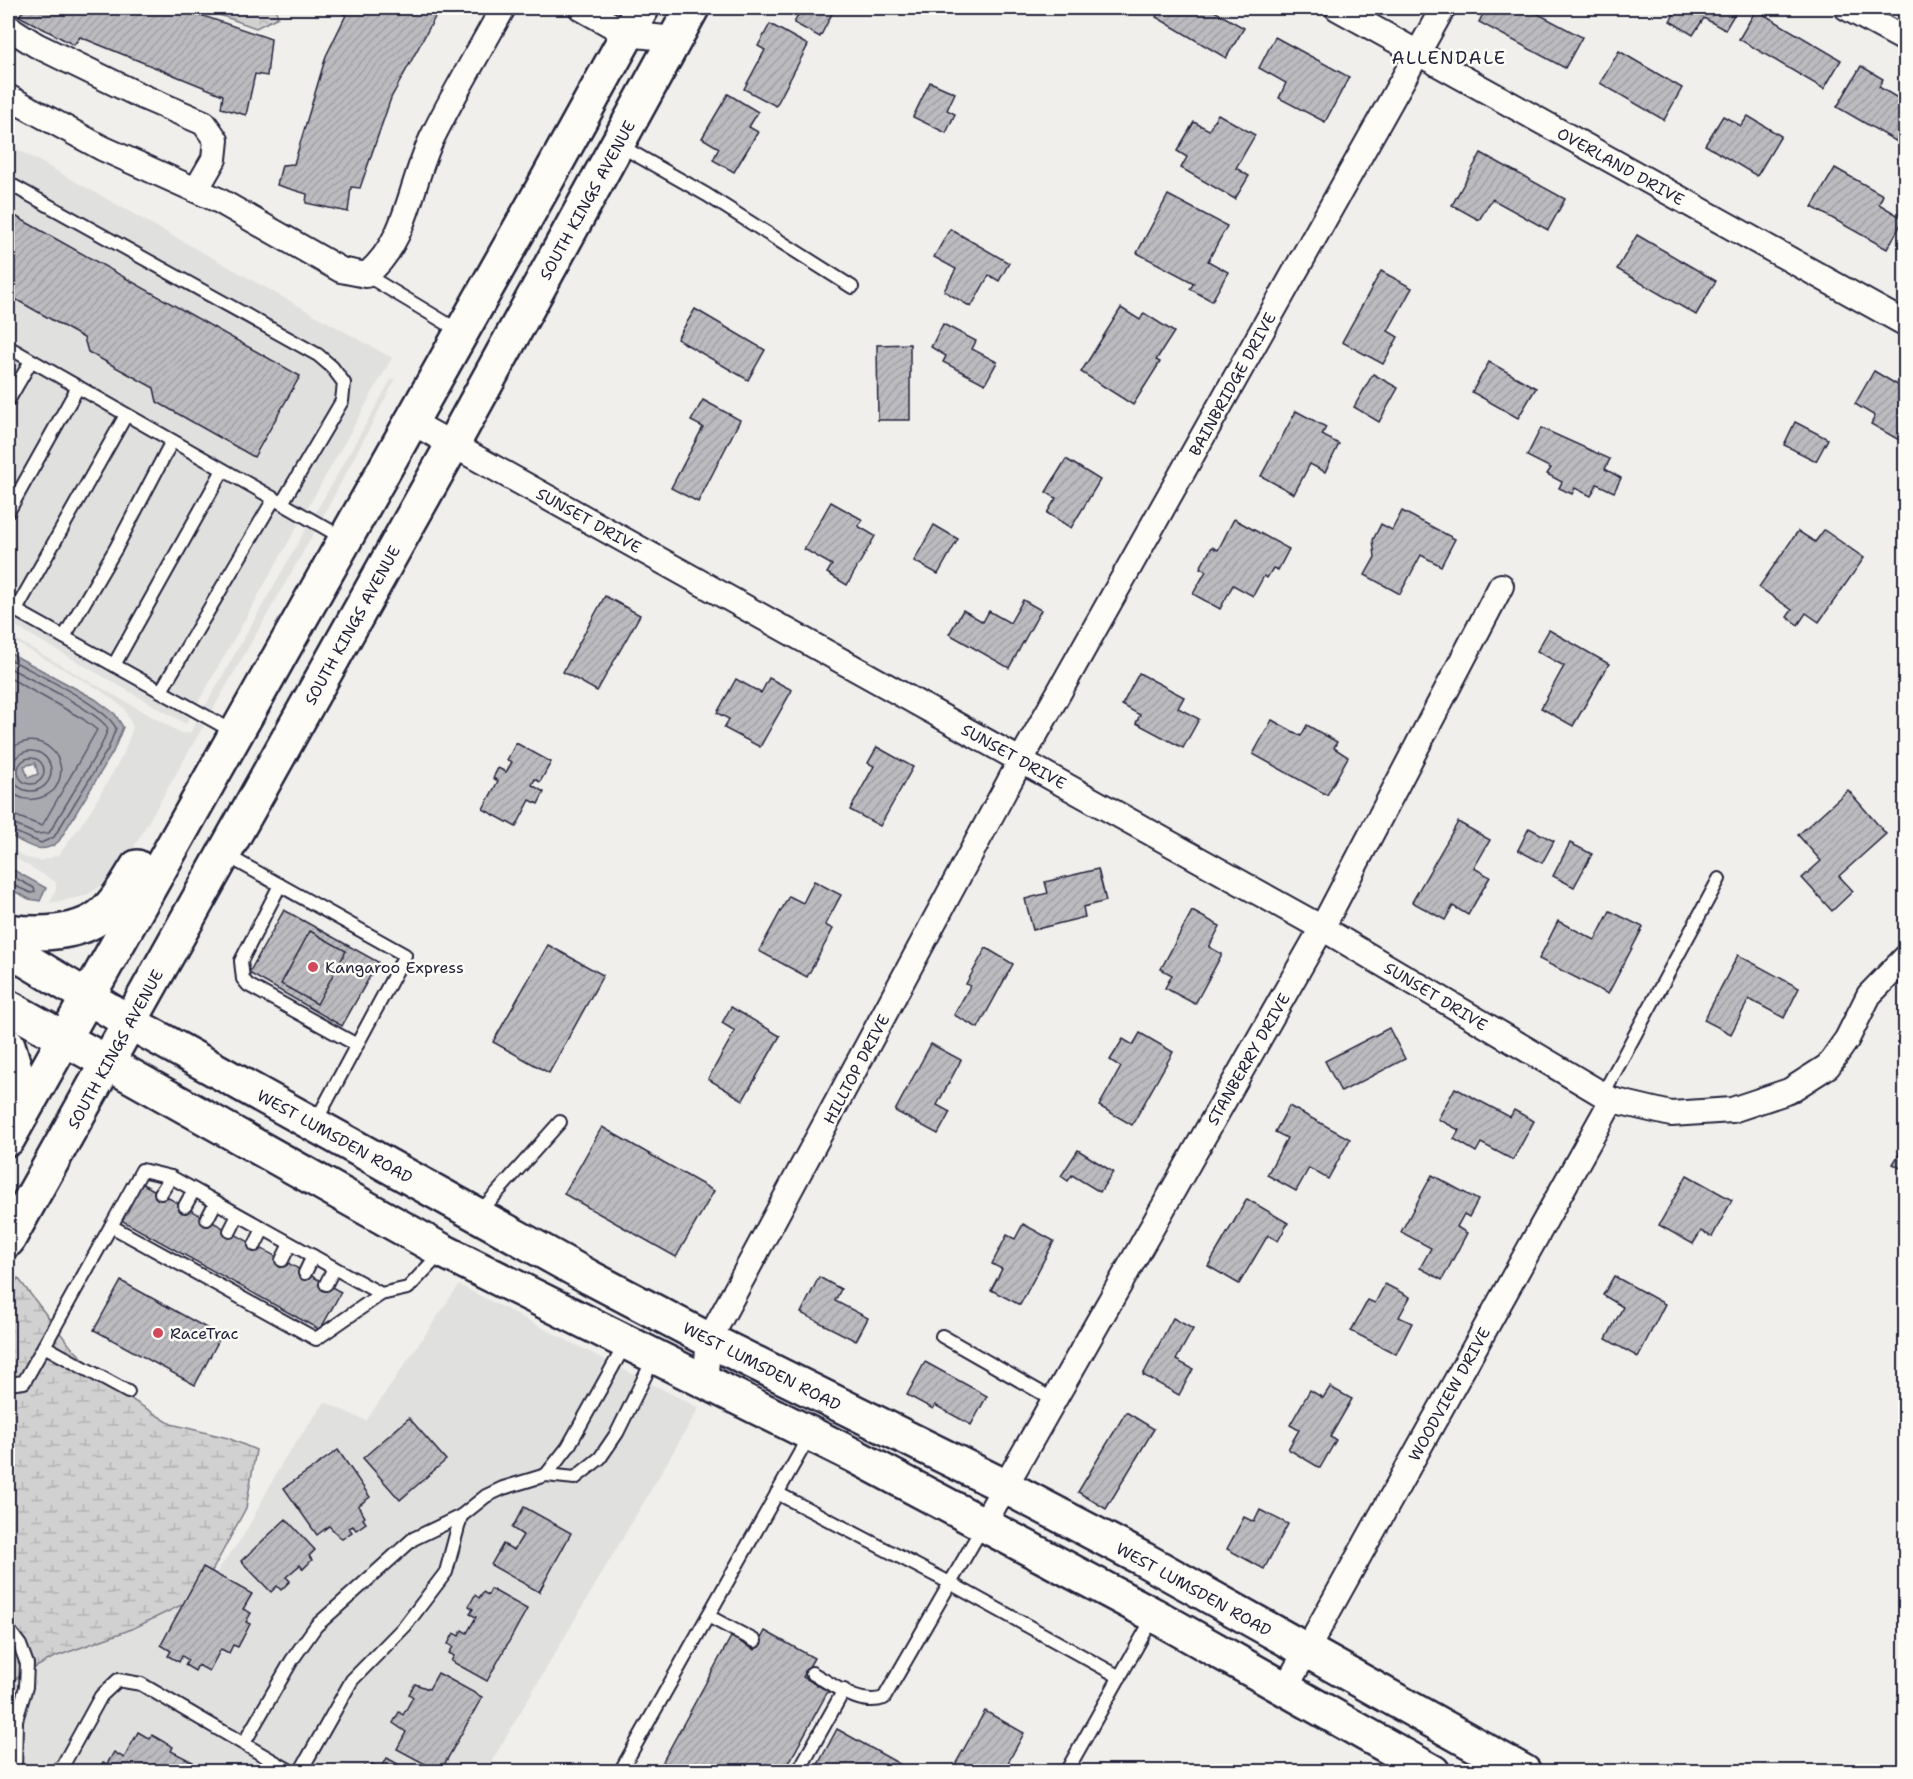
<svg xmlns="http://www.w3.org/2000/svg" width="1913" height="1779" font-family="'Shantell Sans',sans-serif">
<defs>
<pattern id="wetland-marsh" width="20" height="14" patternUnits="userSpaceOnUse" patternTransform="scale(1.5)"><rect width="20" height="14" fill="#d2d1d1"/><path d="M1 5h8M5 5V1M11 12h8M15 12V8" fill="none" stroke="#b4b3b4"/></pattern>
<pattern id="park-crowns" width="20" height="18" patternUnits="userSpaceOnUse" patternTransform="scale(1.5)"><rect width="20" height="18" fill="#d2d1d1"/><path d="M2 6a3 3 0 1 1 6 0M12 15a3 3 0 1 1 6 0" fill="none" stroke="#b4b3b4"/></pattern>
<pattern id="building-hatch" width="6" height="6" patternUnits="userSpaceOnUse" patternTransform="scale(1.5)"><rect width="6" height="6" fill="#bcbcc0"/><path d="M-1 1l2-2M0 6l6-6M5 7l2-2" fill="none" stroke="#a1a1a6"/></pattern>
</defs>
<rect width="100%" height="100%" fill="#f0efec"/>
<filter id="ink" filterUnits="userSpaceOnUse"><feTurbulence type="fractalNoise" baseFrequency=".0167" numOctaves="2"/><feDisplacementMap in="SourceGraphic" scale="12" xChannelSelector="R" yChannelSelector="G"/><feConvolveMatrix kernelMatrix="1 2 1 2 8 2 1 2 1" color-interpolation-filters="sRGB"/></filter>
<g filter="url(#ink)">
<g fill="#e0e0df">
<polygon points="8,144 392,358 186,724 8,622"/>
<polygon points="392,378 395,380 318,526 118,875 85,896 50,903 56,889 56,882 8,854 8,847 24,857 40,861 59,855 88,815 123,755 133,727 124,708 100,690 8,638 8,635 181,733 190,733"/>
<polygon points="459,1285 699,1408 486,1771 8,1771 8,1683 52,1658 132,1629 198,1597 244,1535 284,1459 325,1402 366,1421"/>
</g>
<polygon fill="url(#wetland-marsh)" stroke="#7a7a86" stroke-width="1.5" points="18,1278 71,1347 121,1393 171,1424 228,1438 256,1450 246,1508 198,1597 132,1629 52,1658 8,1683 8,1297"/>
<polygon fill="url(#park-crowns)" stroke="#7a7a86" stroke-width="1.5" points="200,8 275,8 278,17 256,28"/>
<g fill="#a9a9b0" stroke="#737381" stroke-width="1.5" fill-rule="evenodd">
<path d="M8 652 95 699 115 714 123 727 113 752 59 841C42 857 25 844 8 834ZM35 763 38 774 28 778 24 766Z"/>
<polygon points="8,867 46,888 40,901 29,899 8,888"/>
</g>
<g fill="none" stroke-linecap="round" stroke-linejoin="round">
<g stroke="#58586a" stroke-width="1.5">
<path d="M8 658C32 672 105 705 116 728L108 749 54 837 41 843 8 829"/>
<path d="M8 667C27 678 100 712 108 729L101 746 49 833 36 834 8 822"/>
<polyline points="8,677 83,719 97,730 42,826 8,813"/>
<circle cx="31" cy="771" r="20"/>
<path d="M8 752C36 723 77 759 54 790 40 802 19 804 8 787"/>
<circle cx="31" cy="771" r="13"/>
<polyline points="8,874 34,888 35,892 31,893 8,883"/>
</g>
</g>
<g fill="url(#building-hatch)" stroke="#22223b" stroke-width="1.5">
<polygon points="25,8 180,8 271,39 267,76 255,74 246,115 221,108 223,95 80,37 74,45 19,16"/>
<polygon points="332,8 440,8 391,98 360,188 351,187 348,212 306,203 307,194 277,185 282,165 294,164 326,56 346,15"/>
<polygon points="802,8 835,8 820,37 794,23"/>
<polygon points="1161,8 1209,8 1244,28 1226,58 1156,17"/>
<polygon points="1486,8 1527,8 1582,37 1565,68 1479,22"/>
<polygon points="1663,8 1738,8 1725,30 1704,18 1693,35 1670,21 1674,14"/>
<polygon points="1756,10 1841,60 1824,89 1739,39"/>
<polygon points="770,24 808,45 776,106 744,89 765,50 758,46"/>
<polygon points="1275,37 1349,77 1325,122 1279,98 1286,83 1259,68"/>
<polygon points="1619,51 1682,88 1664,120 1600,83"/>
<polygon points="1861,66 1883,79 1879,87 1906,103 1906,147 1837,107"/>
<polygon points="930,82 955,93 947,110 955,114 946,133 913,117"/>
<polygon points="728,94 758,112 749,127 758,132 734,172 713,160 719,148 702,138"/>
<polygon points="1218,114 1255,135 1236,168 1249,176 1235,199 1181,168 1187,157 1177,151 1194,122 1209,130"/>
<polygon points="1723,116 1741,126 1748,116 1781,136 1757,176 1705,145"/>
<polygon points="1481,153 1565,199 1548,230 1492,199 1479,220 1452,205"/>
<polygon points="1835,168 1883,195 1879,204 1904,219 1887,249 1812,207"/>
<polygon points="1168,195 1227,226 1208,261 1228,272 1212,301 1190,289 1194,283 1137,253"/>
<polygon points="8,212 300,376 254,457 157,402 154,388 88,352 84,338 8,295"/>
<polygon points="950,229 1009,263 999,281 989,275 971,307 944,291 956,269 934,257"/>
<polygon points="1637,235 1716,281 1696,315 1617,269"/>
<polygon points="1381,271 1412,288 1388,331 1398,337 1383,364 1342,342"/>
<polygon points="1121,308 1140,320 1144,313 1174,332 1156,360 1160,362 1133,405 1081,372"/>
<polygon points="695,309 765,350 748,380 677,339"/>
<polygon points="943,324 976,341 972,349 997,362 985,384 943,362 946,356 931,347"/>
<polygon points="910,344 910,420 878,420 877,345"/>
<polygon points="1489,362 1536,388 1518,418 1472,392"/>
<polygon points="1874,371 1906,390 1906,429 1899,440 1871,424 1875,416 1855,404"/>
<polygon points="1373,374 1398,388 1379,422 1354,407"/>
<polygon points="703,400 740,420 698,502 671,488 703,427 691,421"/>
<polygon points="1296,411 1326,427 1322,435 1339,444 1325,472 1310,464 1294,494 1261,476"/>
<polygon points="1795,422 1828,439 1816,461 1784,445"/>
<polygon points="1541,428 1610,459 1605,469 1621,478 1614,492 1597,484 1591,496 1575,488 1572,494 1559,488 1562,482 1547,474 1551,468 1527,456"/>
<polygon points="1066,459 1100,480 1071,528 1047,513 1056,498 1046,492"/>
<polygon points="831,502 863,520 858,526 875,536 847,585 827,573 832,565 804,549"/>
<polygon points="1402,511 1455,539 1441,566 1421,555 1400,594 1365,575 1375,557 1373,540 1381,524 1392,530"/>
<polygon points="1234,519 1289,549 1278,570 1273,568 1267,578 1264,576 1253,596 1233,585 1220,609 1193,594 1206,571 1200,568 1212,547 1218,550"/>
<polygon points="934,525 958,539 938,574 914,561"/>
<polygon points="1824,530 1864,558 1819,622 1806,613 1798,625 1787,617 1792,610 1759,587 1798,531 1815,542"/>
<polygon points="605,596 640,615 597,691 563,672"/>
<polygon points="1023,600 1041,610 1009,668 949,634 963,610 983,622 989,611 1010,623"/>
<polygon points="1549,630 1609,664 1573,726 1541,708 1564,666 1537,651"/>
<polygon points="1139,673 1184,697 1178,708 1199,719 1183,748 1136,723 1140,715 1122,705"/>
<polygon points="769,678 792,690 760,747 724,728 729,719 717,713 736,679 761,693"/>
<polygon points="1272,720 1301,736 1307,725 1337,742 1334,748 1348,757 1327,795 1253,754"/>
<polygon points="516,743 551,762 540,782 535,779 532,785 544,792 538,804 530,800 516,827 483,809 498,781 493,778 498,768 506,772 512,762 507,760"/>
<polygon points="877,747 913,767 880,826 850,810 874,766 868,763"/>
<polygon points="1848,790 1886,834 1839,876 1853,891 1832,911 1802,878 1821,861 1798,835"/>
<polygon points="1458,822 1490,840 1474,868 1490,877 1468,915 1453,906 1445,920 1412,902"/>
<polygon points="1529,828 1554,841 1542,863 1518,850"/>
<polygon points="1570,843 1592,854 1574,887 1553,876"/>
<polygon points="1098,869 1106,901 1083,907 1085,917 1033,930 1025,899 1048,893 1045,882"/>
<polygon points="814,881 841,895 825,925 833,929 807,977 759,951 789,896 803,903"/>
<polygon points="284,910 378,962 342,1026 249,973"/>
<polygon points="1192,911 1220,926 1209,947 1222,954 1195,1004 1165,988 1172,975 1161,969"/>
<polygon points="1610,911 1643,927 1608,994 1539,959 1558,921 1595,940"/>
<polygon points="310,931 346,951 317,1004 281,984"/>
<polygon points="548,945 603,975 549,1073 493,1042"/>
<polygon points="986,948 1013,964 978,1028 954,1015 970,986 966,984"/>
<polygon points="1738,955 1799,988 1784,1018 1749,999 1731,1034 1704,1020"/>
<polygon points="731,1007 780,1036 743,1100 708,1079 735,1031 722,1023"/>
<polygon points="1389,1028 1405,1059 1341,1092 1325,1061"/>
<polygon points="1140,1033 1173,1052 1132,1125 1099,1106 1121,1067 1110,1060 1123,1039 1133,1045"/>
<polygon points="931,1044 961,1060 937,1105 950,1112 938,1134 895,1111"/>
<polygon points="1455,1088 1510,1117 1514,1110 1534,1121 1513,1160 1481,1143 1476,1152 1454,1139 1459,1130 1438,1119"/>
<polygon points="1289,1106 1350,1139 1328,1179 1309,1168 1296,1191 1267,1175 1287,1138 1275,1132"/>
<polygon points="602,1127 714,1191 676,1257 564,1194"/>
<polygon points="1906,1143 1906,1171 1893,1164"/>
<polygon points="1078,1150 1113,1172 1100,1192 1072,1175 1068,1181 1061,1176"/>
<polygon points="1432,1175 1478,1200 1469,1217 1464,1214 1457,1227 1467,1233 1442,1280 1420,1268 1431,1248 1401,1232"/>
<polygon points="1687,1175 1732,1200 1712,1237 1701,1231 1693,1244 1659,1225"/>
<polygon points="141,1183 341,1292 320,1330 121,1220"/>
<polygon points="1247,1199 1288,1223 1278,1241 1268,1235 1239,1284 1208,1266"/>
<polygon points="1023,1224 1054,1241 1020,1305 991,1290 1002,1269 992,1264 1007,1235 1015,1239"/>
<polygon points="1614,1276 1665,1304 1638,1357 1606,1339 1623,1307 1603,1295"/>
<polygon points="819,1277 841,1289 835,1301 868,1318 856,1341 801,1313"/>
<polygon points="121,1281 221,1336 195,1385 94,1330"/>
<polygon points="1385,1284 1410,1297 1399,1317 1412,1323 1396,1354 1351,1331 1368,1300 1375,1303"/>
<polygon points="1173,1318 1193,1329 1176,1360 1193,1369 1179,1395 1143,1375"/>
<polygon points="925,1362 987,1396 971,1425 935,1405 933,1409 907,1395"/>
<polygon points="1330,1387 1352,1399 1330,1437 1336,1440 1320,1468 1288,1449 1299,1430 1290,1425 1310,1390 1323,1398"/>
<polygon points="1126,1412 1154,1429 1106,1509 1078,1492"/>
<polygon points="409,1418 446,1460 400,1500 363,1458"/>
<polygon points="338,1450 370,1497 358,1506 365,1517 363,1519 366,1523 356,1530 353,1526 349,1528 352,1532 342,1539 329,1526 317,1535 284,1488"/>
<polygon points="524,1507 571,1533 539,1592 491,1565 503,1544 514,1550 523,1535 512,1528"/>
<polygon points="1260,1510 1288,1524 1264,1569 1227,1549 1244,1517 1254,1522"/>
<polygon points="286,1519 315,1550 309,1556 312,1560 303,1569 300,1565 286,1577 290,1581 281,1590 277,1586 271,1592 241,1561"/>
<polygon points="203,1567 252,1594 243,1609 251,1613 246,1622 250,1624 238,1647 233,1645 229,1653 221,1649 209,1671 198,1665 195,1671 185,1665 188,1660 182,1656 179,1662 168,1656 171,1651 161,1645"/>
<polygon points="491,1589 527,1609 487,1681 451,1661 454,1656 449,1653 453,1647 448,1644 454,1633 459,1636 462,1630 467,1633 476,1617 470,1614 473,1609 469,1606 475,1595 479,1598 483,1592 488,1595"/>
<polygon points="765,1631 814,1658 803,1677 828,1691 784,1772 657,1772 731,1637 755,1650"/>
<polygon points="438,1673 482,1697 440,1772 397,1749 406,1732 393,1723 399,1712 403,1715 413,1697 409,1694 415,1684 429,1689"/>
<polygon points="985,1711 1024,1733 1003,1772 951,1772"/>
<polygon points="837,1729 914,1772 814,1772"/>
<polygon points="138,1732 150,1739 152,1735 173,1747 171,1751 193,1762 188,1772 97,1772 103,1762 107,1764 114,1752 124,1758"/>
<polygon points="387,1758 412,1772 361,1772 364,1766 369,1769 372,1764 381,1769"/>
</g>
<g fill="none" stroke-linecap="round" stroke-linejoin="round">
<defs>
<g id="lane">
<polyline points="619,145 707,195 852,287"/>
<polyline points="8,183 318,355 332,367 344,383 342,401 282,503"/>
<polyline points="366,275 461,332"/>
<polyline points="8,347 343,538"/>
<polyline points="8,401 31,361"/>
<polyline points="8,512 78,387"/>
<polyline points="8,606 234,732"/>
<polyline points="16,610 126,415"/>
<polyline points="64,637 116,548 172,441"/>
<polyline points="114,665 223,470"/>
<polyline points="161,691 274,499"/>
<polyline points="226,855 405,955 315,1123"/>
<polyline points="280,885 241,961 243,979 248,985 357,1045"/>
<polyline points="1603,1094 1719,879"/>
<polyline points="161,1193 171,1177"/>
<polyline points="185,1206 194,1190"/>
<polyline points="479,1213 560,1122"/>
<polyline points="207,1219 216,1202"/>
<polyline points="111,1226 142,1170 171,1177 381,1294"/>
<polyline points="230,1231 238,1215"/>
<polyline points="255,1245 263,1229"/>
<polyline points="282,1260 290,1244"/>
<polyline points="305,1273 313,1256"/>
<polyline points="326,1284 334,1268"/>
<polyline points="942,1336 1054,1400"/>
<polyline points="44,1346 128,1392"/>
<polyline points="8,1384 24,1382 111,1226 316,1339 381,1294 408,1288 442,1252"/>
<polyline points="546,1475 568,1447 626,1343"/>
<polyline points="777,1493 950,1583 1120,1677"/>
<polyline points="708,1616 755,1641"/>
<polyline points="8,1629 20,1645 27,1664 26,1687 16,1720 15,1772"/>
<path d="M812 1673C834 1685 859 1707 884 1698L983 1526"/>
<polyline points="8,1707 16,1720"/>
<polyline points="244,1743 292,1660 316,1626 413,1539 461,1516"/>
<polyline points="56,1772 63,1765 101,1696 118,1680 141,1684 292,1772"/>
<polyline points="300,1772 352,1680 405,1626 446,1572 461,1516 486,1496 503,1488 546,1475 575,1478 600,1458 617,1433 654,1358"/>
<polyline points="620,1772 810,1435"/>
<polyline points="798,1772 844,1690"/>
<polyline points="1066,1772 1154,1616"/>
</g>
<g id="street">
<polyline points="581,8 627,34 674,39"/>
<polyline points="1337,8 1906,324"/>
<polyline points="1847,8 1906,40"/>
<polyline points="8,27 36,45 141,96 204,123 216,140 214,159 196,190"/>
<path d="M8 97 102 148 218 200 341 270 366 275C408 242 410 182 433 136 454 93 480 50 503 8"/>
<polyline points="410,421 1322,928 1612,1100 1671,1114 1732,1110 1789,1091 1828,1066 1847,1039 1869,995 1906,957"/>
<polyline points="705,1381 709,1340 1021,760 1443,8"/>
<polyline points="983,1525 1322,928 1501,586"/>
<polyline points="1285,1689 1612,1100"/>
</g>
<g id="secondary">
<path d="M8 931C37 935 82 935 105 912 119 899 127 883 137 867"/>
<polyline points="8,949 129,1022 591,1278 709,1340 1006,1487 1143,1559 1524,1772"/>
<polyline points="8,1007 443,1251 853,1455 1154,1615 1433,1772"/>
<polyline points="8,1045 17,1075 16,1119"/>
<polyline points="8,1139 541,191 642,8"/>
<polyline points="8,1240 453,444 692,8"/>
</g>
</defs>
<use href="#lane" stroke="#22223b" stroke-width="16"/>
<use href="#street" stroke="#22223b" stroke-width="28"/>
<use href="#secondary" stroke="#22223b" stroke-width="38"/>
<use href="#lane" stroke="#fdfcf7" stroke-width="12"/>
<use href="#street" stroke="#fdfcf7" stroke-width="24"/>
<use href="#secondary" stroke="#fdfcf7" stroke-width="33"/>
</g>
</g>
<g fill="#d1495b" stroke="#fdfcf7" stroke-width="2">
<circle cx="313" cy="967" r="6"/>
<circle cx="158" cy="1333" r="6"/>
</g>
<g text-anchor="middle" stroke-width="5" stroke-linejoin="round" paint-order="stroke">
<g font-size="16" fill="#22223b" stroke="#fdfcf7">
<text transform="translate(1621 166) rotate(29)" y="6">OVERLAND DRIVE</text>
<text transform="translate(587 200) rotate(-61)" y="6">SOUTH KINGS AVENUE</text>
<text transform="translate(1232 384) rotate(-61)" y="6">BAINBRIDGE DRIVE</text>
<text transform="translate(589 520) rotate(29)" y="6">SUNSET DRIVE</text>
<text transform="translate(352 625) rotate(-61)" y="6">SOUTH KINGS AVENUE</text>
<text transform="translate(1014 756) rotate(29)" y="6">SUNSET DRIVE</text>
<text transform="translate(1436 996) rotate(31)" y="6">SUNSET DRIVE</text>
<text transform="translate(115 1049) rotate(-61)" y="6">SOUTH KINGS AVENUE</text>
<text transform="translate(1248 1059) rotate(-60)" y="6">STANBERRY DRIVE</text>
<text transform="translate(856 1069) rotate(-62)" y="6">HILLTOP DRIVE</text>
<text transform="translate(335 1136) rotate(29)" y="6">WEST LUMSDEN ROAD</text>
<text transform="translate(762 1366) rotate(27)" y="6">WEST LUMSDEN ROAD</text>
<text transform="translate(1449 1394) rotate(-61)" y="6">WOODVIEW DRIVE</text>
<text transform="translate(1194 1589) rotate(29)" y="6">WEST LUMSDEN ROAD</text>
</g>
<g font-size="16" fill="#22223b" stroke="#fdfcf7" text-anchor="start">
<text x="325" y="973">Kangaroo Express</text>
<text x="170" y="1339">RaceTrac</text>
</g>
<g font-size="18" letter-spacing="1.5" fill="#22223b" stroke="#fdfcf7">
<text x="1449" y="64">ALLENDALE</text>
</g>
</g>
<rect width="1913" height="1779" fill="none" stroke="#fdfcf7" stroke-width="30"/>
<rect x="15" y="15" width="1883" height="1749" fill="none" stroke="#22223b" stroke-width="2" filter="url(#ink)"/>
</svg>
